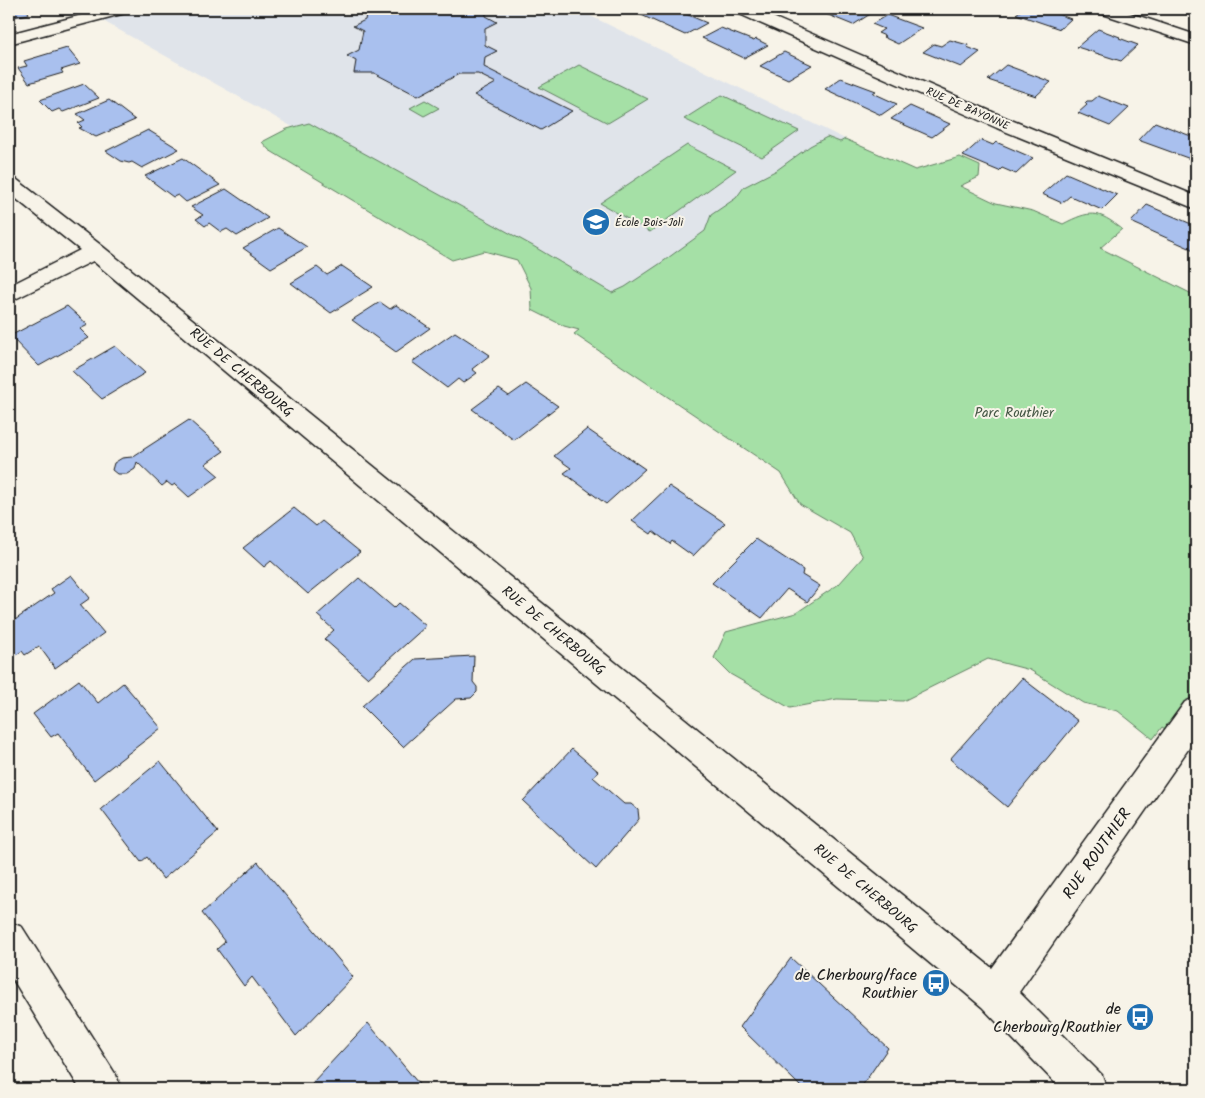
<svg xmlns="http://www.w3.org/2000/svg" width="1205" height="1098" font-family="Kalam,sans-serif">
<rect width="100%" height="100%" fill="#f7f3e8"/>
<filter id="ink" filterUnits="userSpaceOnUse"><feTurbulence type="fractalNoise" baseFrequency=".02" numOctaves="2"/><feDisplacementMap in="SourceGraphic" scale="10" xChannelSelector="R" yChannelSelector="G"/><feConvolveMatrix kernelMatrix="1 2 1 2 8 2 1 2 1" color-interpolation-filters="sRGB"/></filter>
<g filter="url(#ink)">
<polygon fill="#e0e4ea" points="123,9 576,9 845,139 613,306 94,16"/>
<g fill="#a5e0a6" stroke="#607e61">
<polygon points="579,65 648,99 608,123 539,87"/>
<polygon points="722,95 799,131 762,157 684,119"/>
<polygon points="425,100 439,108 424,116 410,108"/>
<path d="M309 123 533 246 612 293 625 287 661 263 705 231 711 215 736 198 744 187 777 170 810 146 827 137 840 142 845 139 915 170 960 157 980 166 979 177 960 186 996 203 1033 211 1063 224C1090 210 1098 210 1122 229L1100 248 1196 296V712L1178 737 1162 727 1153 739 1118 711 1083 703 1030 670 988 659 903 701 837 699 790 708 730 674 714 658 726 632 796 613 839 584 863 557 850 533 800 504 781 473 574 334 579 330 564 326 532 310 531 288 517 260 484 251 452 260 269 150 262 142 287 129Z"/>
<polygon points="687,145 736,170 650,232 600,203"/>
</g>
<g fill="#a9c0ee" stroke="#1c1c1c">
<polygon points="9,9 27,9 29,14 9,18"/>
<polygon points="367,9 486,9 486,16 497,22 485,28 485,45 497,51 485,57 484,67 572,111 541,130 474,95 496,83 478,74 459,74 418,96 374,73 354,73 356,61 347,56 359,50 363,31 353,26 365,20"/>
<polygon points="649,9 674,9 707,23 685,35 639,14"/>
<polygon points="819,9 878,9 853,25 816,10"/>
<polygon points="1023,9 1044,9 1071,19 1060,29 1016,14"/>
<polygon points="1184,9 1196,9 1196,16 1182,11"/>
<polygon points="887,15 922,28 898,44 883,37 885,36 878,33 884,29 872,24"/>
<polygon points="721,28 754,41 756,39 768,45 744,58 702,38"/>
<polygon points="1098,29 1120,37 1119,38 1138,45 1121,61 1077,47"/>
<polygon points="950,40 968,45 967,47 980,52 961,67 923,52 934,44 941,46"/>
<polygon points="67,48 80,64 61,70 63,73 29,83 18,68 27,66 24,61"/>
<polygon points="784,52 812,65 788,79 760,66"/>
<polygon points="1006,65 1051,82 1036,96 988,80"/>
<polygon points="841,78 876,91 873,93 897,104 881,115 825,89"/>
<polygon points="84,84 99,98 63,112 59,109 52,112 40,100"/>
<polygon points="1098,96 1129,108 1110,126 1078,113 1087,105 1085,103 1087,101 1092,101"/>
<polygon points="109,100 135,120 96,137 79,128 82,127 78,123 85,120 77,114"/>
<polygon points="910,106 950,124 932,137 891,119"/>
<polygon points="1155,122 1196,138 1196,161 1138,140"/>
<polygon points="148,130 179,149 142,168 132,162 129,163 121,161 106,151"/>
<polygon points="981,140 993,145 996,142 1033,158 1016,174 1002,168 999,171 963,156"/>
<polygon points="183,158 220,185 186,202 178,195 173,197 145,176"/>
<polygon points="1066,173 1117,195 1102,210 1070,196 1062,203 1042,194"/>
<polygon points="226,189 268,218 237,236 227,229 221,232 209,223 205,226 196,219 203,215 191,207"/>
<polygon points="1147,205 1196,226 1196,251 1131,222"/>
<polygon points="278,228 307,247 271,268 243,248"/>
<polygon points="342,266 373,287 331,313 291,283 317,267 327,275"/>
<polygon points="380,302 390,309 396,305 430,328 396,352 352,320"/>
<polygon points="67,306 88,325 80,329 89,338 39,366 10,336"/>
<polygon points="455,332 490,355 472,369 477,373 463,383 458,379 447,388 412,362"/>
<polygon points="115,346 145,373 102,399 72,371"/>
<polygon points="526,384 558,406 514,440 472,409 499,389 509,396"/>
<polygon points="189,420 224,451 205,464 219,476 189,497 175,484 172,486 167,482 162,486 137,462 135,469 127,474 117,474 112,470 114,463 122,458 132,457"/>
<polygon points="587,429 645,469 606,504 564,473 571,468 554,456"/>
<polygon points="669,486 725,523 693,556 672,541 670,544 653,531 651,534 632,521"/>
<polygon points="294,508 316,526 322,521 360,552 308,594 271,561 264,567 243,548"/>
<polygon points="756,539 803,570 802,575 820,586 807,602 787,589 762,618 712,583"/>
<polygon points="71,575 90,598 80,605 104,633 55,668 39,646 25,655 22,651 9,660 9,624 54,593 51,589"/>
<polygon points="359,578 394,608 399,603 426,626 368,678 324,639 334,630 317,615"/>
<polygon points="474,656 473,682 477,687 477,692 471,698 456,699 403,747 362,706 415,659"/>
<polygon points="1022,678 1078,721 1007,807 950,759"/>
<polygon points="79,680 98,703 123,683 161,728 94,780 58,733 51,737 33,714"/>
<polygon points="572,749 598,771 593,777 624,804 631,804 638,810 639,819 596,869 523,801"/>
<polygon points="160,761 218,832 163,879 147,857 141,862 101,809"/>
<polygon points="258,862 353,977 296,1036 252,977 244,986 217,949 225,942 202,913"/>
<polygon points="791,958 888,1048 860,1089 803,1089 740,1027"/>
<polygon points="368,1023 423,1089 317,1089 312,1083"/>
</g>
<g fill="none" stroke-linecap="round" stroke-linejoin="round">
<defs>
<g id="minor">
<polygon points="105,9 131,9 129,12 9,44 9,34"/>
<polygon points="733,9 754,9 1011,120 1196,196 1196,209 997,128 735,12"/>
<polygon points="1095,9 1118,9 1196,35 1196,45 1097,12"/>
<polygon points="9,177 16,179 102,246 992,968 1185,702 1196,697 1196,738 1019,992 1102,1075 1107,1089 1061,1089 982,1007 93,261 9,302 9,286 80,250 9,193"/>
<polygon points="9,922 22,927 116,1075 121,1089 80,1089 9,973"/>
</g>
</defs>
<use href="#minor" stroke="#1c1c1c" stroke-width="3"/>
<use href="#minor" fill="#f7f3e8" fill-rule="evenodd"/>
</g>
</g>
<defs>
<symbol id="school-disc" viewBox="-11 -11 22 22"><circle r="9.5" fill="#1f6fb2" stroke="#f7f3e8"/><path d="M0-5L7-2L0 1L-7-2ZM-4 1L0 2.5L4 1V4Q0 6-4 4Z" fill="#fff"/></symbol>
<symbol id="bus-disc" viewBox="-11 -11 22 22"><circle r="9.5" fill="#1f6fb2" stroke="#f7f3e8"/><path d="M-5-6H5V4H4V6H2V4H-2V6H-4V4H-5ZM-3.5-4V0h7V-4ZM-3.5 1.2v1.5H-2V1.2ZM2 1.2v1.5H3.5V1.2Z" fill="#fff"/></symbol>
</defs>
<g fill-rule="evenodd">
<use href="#school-disc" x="580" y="206" width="32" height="32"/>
<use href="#bus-disc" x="920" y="967" width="32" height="32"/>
<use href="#bus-disc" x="1124" y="1001" width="32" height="32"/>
</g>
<g text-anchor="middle" stroke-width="4" stroke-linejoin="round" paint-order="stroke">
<g font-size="11" fill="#1c1c1c" stroke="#f7f3e8">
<text transform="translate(968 108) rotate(24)" y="4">RUE DE BAYONNE</text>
</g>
<g font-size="11" fill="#1c1c1c" stroke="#f7f3e8" text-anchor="start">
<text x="615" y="226">École Bois-Joli</text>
</g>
<g font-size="14" fill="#1c1c1c" stroke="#f7f3e8">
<text transform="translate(242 372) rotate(40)" y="5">RUE DE CHERBOURG</text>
<text transform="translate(554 630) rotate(40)" y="5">RUE DE CHERBOURG</text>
<text transform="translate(866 888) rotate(40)" y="5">RUE DE CHERBOURG</text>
</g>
<g font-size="14" fill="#455745" stroke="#f7f3e8">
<text x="1014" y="417">Parc Routhier</text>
</g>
<g font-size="16" fill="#1c1c1c" stroke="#f7f3e8">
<text transform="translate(1096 853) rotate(-55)" y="6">RUE ROUTHIER</text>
</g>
<g font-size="16" fill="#1c1c1c" stroke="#f7f3e8" text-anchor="end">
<text x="917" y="980">de Cherbourg/face<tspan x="917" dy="18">Routhier</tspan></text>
<text x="1121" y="1014">de<tspan x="1121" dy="18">Cherbourg/Routhier</tspan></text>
</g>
</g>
<rect width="1205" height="1098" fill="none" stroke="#f7f3e8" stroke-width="30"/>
<rect x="15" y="15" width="1175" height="1068" fill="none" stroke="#1c1c1c" stroke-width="2" filter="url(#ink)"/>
</svg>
